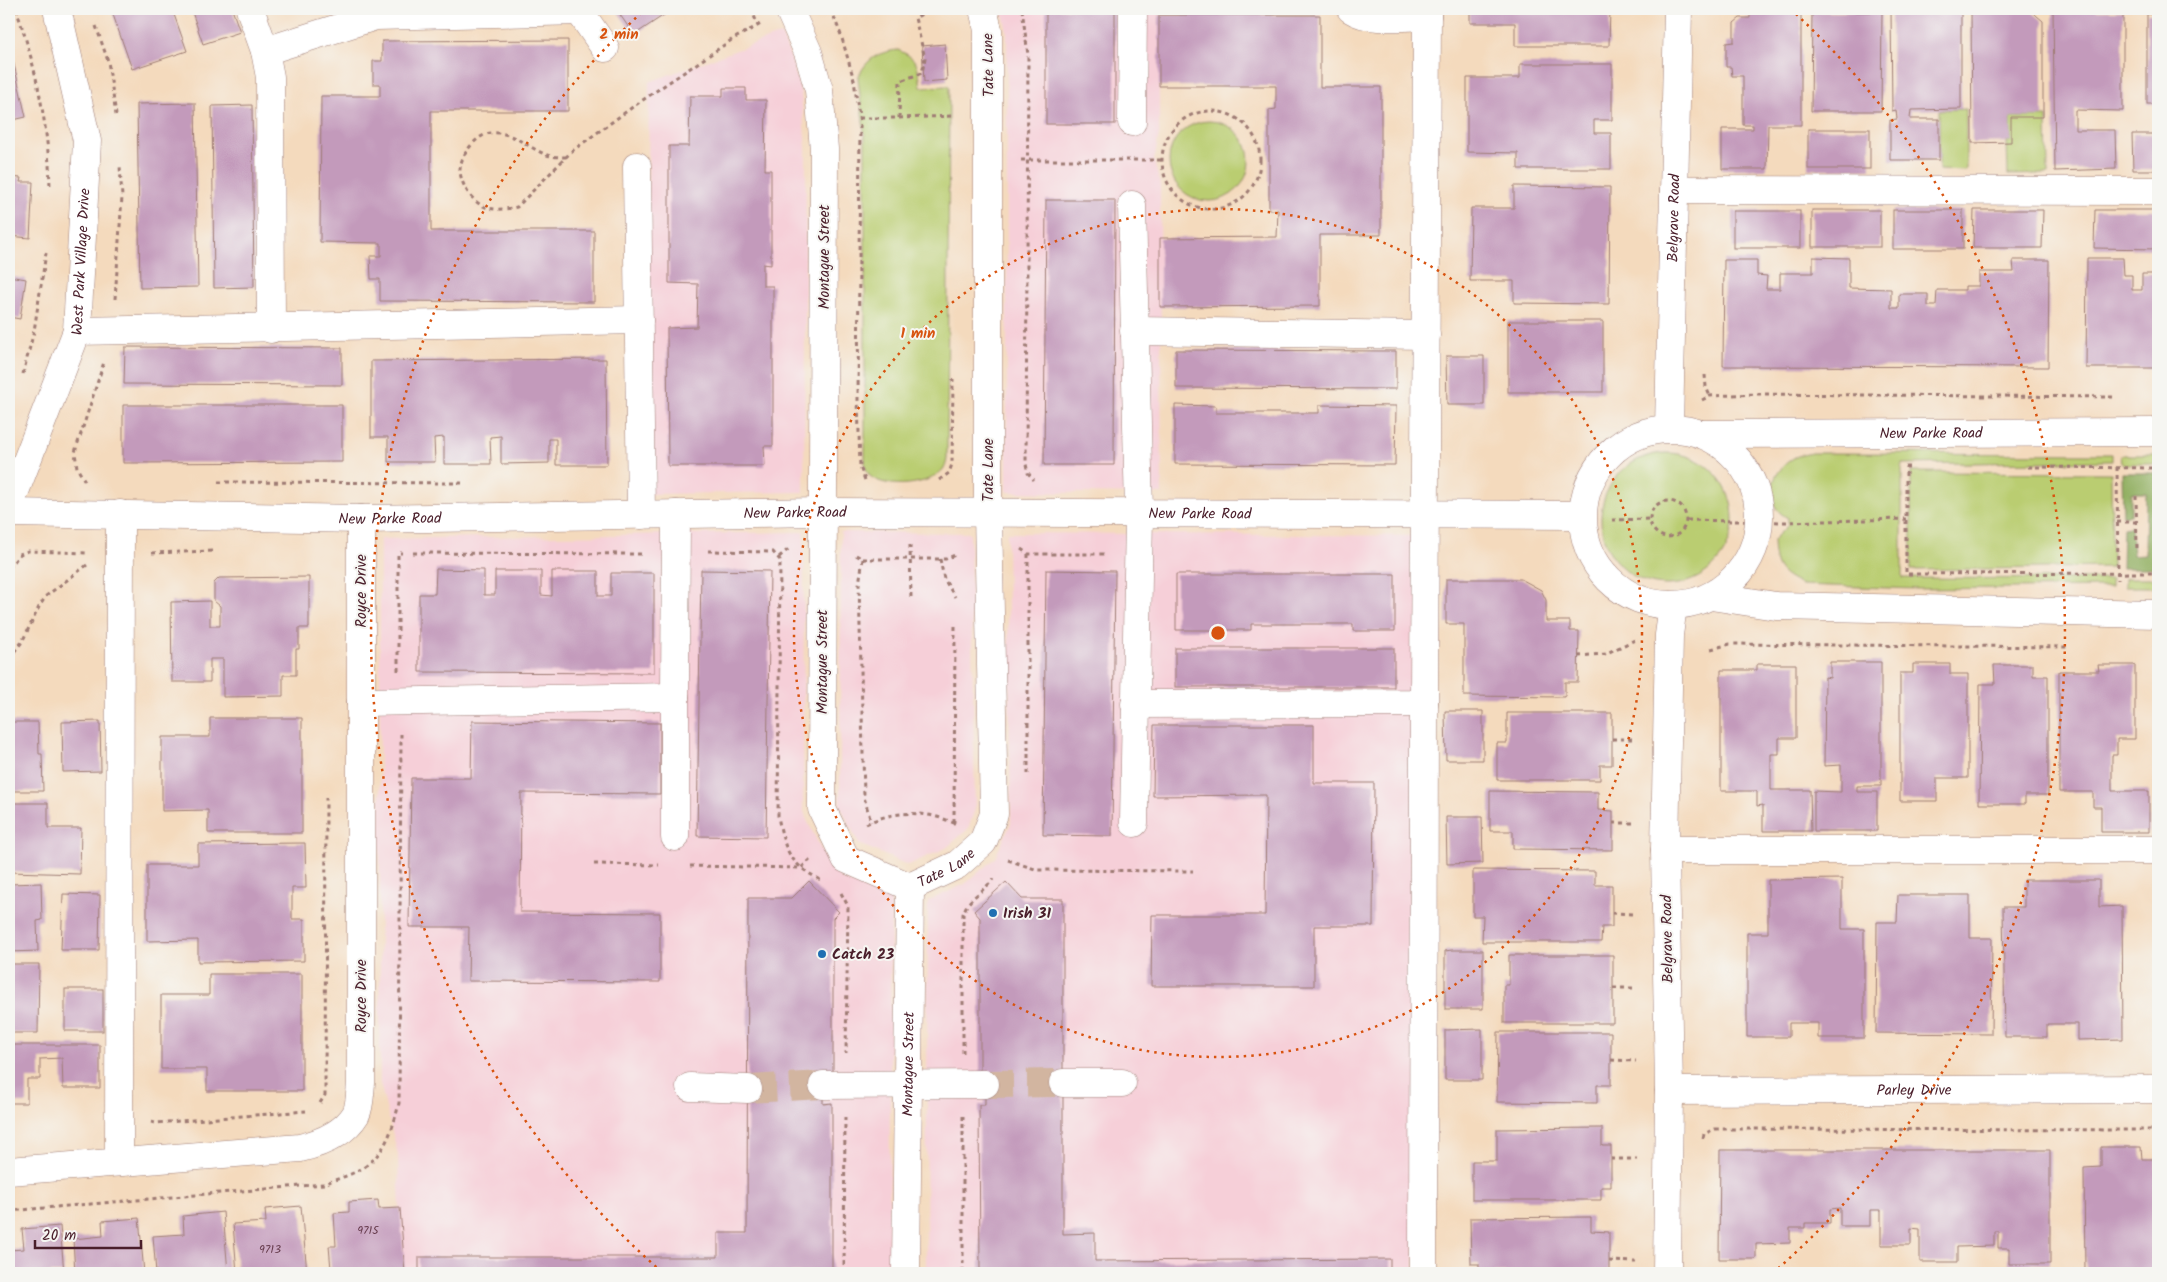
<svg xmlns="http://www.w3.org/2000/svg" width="2167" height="1282" font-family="Kalam,sans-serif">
<rect width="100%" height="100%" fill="#f6f6f2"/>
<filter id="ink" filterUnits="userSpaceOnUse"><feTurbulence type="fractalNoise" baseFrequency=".02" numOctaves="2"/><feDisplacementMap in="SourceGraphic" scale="10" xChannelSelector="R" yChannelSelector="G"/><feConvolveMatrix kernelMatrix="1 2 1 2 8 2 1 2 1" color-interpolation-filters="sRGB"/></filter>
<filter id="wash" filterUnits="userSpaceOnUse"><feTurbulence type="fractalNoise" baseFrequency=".0096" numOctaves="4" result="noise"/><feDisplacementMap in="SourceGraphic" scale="20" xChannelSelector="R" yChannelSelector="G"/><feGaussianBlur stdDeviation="1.12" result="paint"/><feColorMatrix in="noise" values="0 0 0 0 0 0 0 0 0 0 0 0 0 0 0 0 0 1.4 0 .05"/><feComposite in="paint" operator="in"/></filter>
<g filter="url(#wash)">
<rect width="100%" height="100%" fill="#f4dabd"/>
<g fill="#f6cfd8">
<polygon points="1002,9 1159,9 1159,135 1154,160 1160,185 1162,494 1007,492 1007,32"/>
<polygon points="781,34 791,58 801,93 806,148 804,492 645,494 649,82"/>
<polygon points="804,532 803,808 806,818 830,868 841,878 891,900 889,1273 402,1273 398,1155 380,1083 380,539"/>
<polygon points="841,532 970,533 975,809 968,829 946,848 908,865 859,844 840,805"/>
<polygon points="1007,533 1431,536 1414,1273 926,1273 928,901 965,884 995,858 1011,823"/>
</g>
<g fill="#bacd71" stroke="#82764e">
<path d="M898 50C919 59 918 66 921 87L949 86 947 457C947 461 946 465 944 468 932 486 886 490 870 476 868 474 866 469 865 466V139L858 78C866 59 878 52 898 50Z"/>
<polygon points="1966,109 1966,171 1939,170 1939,110"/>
<polygon points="2011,117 2047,117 2048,174 2008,175 2007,142 2011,142"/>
<circle cx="1209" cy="161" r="40"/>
<path d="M1811 453 2112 454V461L1902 464V578L2111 579V587L1917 589 1802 585C1777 574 1774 566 1773 540L1788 525V518C1762 505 1770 473 1792 459 1797 455 1805 455 1811 453Z"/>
<circle cx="1667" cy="519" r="66"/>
<polygon points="2121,455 2158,455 2158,464 2122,464"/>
<polygon points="1911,472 2111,473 2112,567 1911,570"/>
<polygon points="2158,578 2158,587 2125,587 2125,578"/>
</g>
<polygon fill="#93b063" stroke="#6e6847" points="2122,473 2158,473 2158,568 2122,568 2123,528 2131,527 2133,555 2145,554 2146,493 2131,493 2131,515 2123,516"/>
<g id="blocks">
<g fill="#c39abb">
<polygon points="111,9 172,9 187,51 132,69"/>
<polygon points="191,9 232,9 240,32 203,44"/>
<polygon points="616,9 673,9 634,35"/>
<rect x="1046" y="9" width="69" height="115"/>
<polygon points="1470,9 1610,9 1609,46 1515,46 1515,23 1470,23"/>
<polygon points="1750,9 1801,11 1801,125 1768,125 1767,169 1722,169 1722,129 1753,129 1753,125 1743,125 1743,76 1732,76 1731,67 1726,67 1726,43 1734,42 1734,23 1740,18 1750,18"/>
<polygon points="1891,9 1961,9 1961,109 1911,110 1910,119 1939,119 1939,160 1890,160 1890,120 1897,119 1896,110 1892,111"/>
<polygon points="1987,9 2024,9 2024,11 2030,10 2043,21 2043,117 2011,117 2011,142 1972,143 1971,10"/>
<polygon points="2053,9 2095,9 2095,11 2123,11 2123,111 2075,110 2075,130 2115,130 2116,169 2055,171"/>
<polygon points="1812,12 1882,12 1881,111 1811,111"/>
<rect x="2147" y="14" width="11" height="90"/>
<polygon points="1159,15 1320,15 1320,87 1381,87 1381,235 1320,235 1320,306 1160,307 1160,238 1277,237 1278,210 1269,210 1269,110 1276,109 1276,86 1159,86"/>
<polygon points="568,40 568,111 431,111 431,231 594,231 594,302 380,301 380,279 371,279 370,256 381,256 381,243 320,242 321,96 380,96 380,84 373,84 373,61 382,61 382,41"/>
<polygon points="945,44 947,80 924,82 922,46"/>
<polygon points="13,60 26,117 9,121 9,61"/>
<polygon points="1520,64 1612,64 1612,120 1594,120 1594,133 1611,133 1611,169 1518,169 1518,153 1467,152 1467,78 1520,78"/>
<polygon points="723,88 746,88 746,100 766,100 765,170 771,170 771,265 763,264 763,286 773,286 773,446 764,446 765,466 668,466 667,328 697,327 698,284 669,283 669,146 689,146 690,96 723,96"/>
<polygon points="195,103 198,287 140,288 137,104"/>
<polygon points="252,105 254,287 214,288 212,106"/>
<rect x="1808" y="129" width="62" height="40"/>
<polygon points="2132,134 2158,134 2158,170 2133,170"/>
<polygon points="9,177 21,178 20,182 33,182 30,238 9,236"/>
<polygon points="1514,186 1610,187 1609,304 1514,303 1514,281 1470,281 1471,208 1514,208"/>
<polygon points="1046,200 1115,200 1114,465 1044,465"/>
<rect x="1812" y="210" width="68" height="37"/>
<rect x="1893" y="210" width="70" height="39"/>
<polygon points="1974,210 2043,210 2042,248 1973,248"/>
<polygon points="2095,210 2158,210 2158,249 2094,248"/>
<rect x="1733" y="211" width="67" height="37"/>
<polygon points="1813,257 1849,258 1849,288 1891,289 1891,308 1899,308 1899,294 1928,294 1928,306 1936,306 1937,290 1965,290 1965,286 1979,286 1979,272 2014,272 2013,260 2049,260 2048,367 1723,366 1724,260 1757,260 1757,275 1767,276 1766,289 1780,289 1780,273 1813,273"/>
<polygon points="2087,258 2123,258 2124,275 2132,275 2132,290 2142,290 2142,274 2158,274 2158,368 2086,368"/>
<polygon points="9,276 26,279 20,319 9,317"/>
<rect x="1508" y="321" width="95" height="71"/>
<polygon points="125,347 342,348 342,385 124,384"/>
<polygon points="1176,350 1396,351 1396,389 1176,388"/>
<polygon points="1446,356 1484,356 1484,405 1447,405"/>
<polygon points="606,359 607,465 556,465 556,439 549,439 549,463 501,464 501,436 490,437 491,464 444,464 444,437 434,438 435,462 388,462 388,437 371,437 371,361"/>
<polygon points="123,405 342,405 342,462 123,463"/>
<polygon points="1175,405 1216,406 1216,413 1319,413 1319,405 1396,406 1395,465 1175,464"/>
<polygon points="436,569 484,570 484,595 495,595 495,571 541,571 541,595 552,596 552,571 598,571 598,596 611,596 611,573 654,573 654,673 419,672 419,594 435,594"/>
<polygon points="701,570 770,571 766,837 697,836"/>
<polygon points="1046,570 1115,571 1112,836 1043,835"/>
<polygon points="1176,574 1395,574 1395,631 1353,631 1353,624 1251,624 1251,630 1176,630"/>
<polygon points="309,577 309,628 299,628 299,649 296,649 296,675 283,675 283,696 223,697 223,659 210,659 210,682 172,682 171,602 210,601 210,626 220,626 220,606 214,601 214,583 219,578"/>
<polygon points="1446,579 1521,579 1541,590 1546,600 1546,621 1570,621 1570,631 1579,631 1578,682 1565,682 1565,697 1464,696 1464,624 1446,624"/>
<rect x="1175" y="648" width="219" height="39"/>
<polygon points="1830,662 1881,662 1881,786 1857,786 1857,792 1877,792 1877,831 1814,831 1814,791 1841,792 1841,765 1824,766 1825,677 1830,678"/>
<polygon points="1757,664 1796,664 1796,738 1779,738 1779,754 1771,754 1771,790 1810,790 1811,831 1763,831 1763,805 1757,806 1757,791 1721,791 1721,670 1757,670"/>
<polygon points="1913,664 1950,664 1950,674 1968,674 1968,778 1937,778 1937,801 1900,801 1900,673 1913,673"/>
<polygon points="1994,665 2033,665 2033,676 2048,676 2048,795 2025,795 2025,804 1979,804 1980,684 1995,684"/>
<polygon points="2098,665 2135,665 2135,739 2117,739 2117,755 2112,755 2112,791 2149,791 2149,832 2101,832 2101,807 2093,807 2093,792 2059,792 2059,671 2099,671"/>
<polygon points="1445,711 1483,711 1483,760 1446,760"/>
<polygon points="1507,713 1612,713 1612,765 1600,765 1600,780 1497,780 1497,743 1507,743"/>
<polygon points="210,718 302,718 302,833 208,833 208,810 162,811 162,737 210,737"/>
<polygon points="100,721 101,771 63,772 62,722"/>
<polygon points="472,721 660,723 660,794 521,793 520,912 660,913 660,982 468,981 469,927 409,927 411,778 471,778"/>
<polygon points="9,722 38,722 39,754 42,754 43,791 9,791"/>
<polygon points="1154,725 1314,725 1314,783 1374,783 1373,926 1314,926 1314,986 1151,986 1152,915 1265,915 1266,795 1153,796"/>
<polygon points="1490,791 1598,792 1598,810 1613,811 1613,850 1513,849 1513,831 1490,831"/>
<polygon points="9,803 48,803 48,828 81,828 80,874 9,872"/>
<polygon points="1446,817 1482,817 1483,863 1447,864"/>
<polygon points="305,843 306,888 292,888 292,919 304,919 304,961 198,962 198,940 147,941 147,865 198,865 198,844"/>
<polygon points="1473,870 1595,871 1595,885 1612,885 1612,927 1602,927 1601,942 1482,942 1483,916 1473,916"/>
<polygon points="1842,879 1842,929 1864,929 1864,1038 1818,1038 1818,1023 1789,1023 1789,1037 1747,1037 1747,933 1768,933 1768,880"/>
<polygon points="2024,880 2099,880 2099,907 2122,906 2123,1039 2078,1040 2078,1024 2047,1024 2047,1037 2005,1037 2003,907 2024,907"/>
<polygon points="809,881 839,912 833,918 833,1077 823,1085 823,1104 832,1103 832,1273 419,1273 419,1257 718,1257 718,1233 747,1233 748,898 792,898"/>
<polygon points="1006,882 1022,899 1063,899 1063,1234 1095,1233 1095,1261 1390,1259 1390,1273 980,1273 979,1105 985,1105 985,1084 980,1079 980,918 974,911"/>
<polygon points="41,883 42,920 37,921 38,951 9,952 9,884"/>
<polygon points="63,894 100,895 99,950 61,950"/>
<polygon points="1898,895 1970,895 1970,938 1992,938 1991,1034 1876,1033 1877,922 1897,922"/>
<polygon points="1452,950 1483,950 1483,1009 1445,1009 1445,951"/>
<polygon points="1509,955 1613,955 1613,1023 1504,1023 1504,985 1509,985"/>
<polygon points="9,964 39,964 38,1033 9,1033"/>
<polygon points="209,974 302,974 302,1091 207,1091 207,1069 161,1069 161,995 209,995"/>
<rect x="65" y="989" width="38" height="42"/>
<polygon points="1482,1029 1482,1080 1445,1080 1445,1030"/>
<polygon points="1498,1032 1611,1032 1611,1085 1597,1085 1597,1103 1497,1102"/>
<polygon points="9,1045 100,1045 100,1088 63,1088 62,1058 40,1059 40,1079 27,1079 27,1103 9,1103"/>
<polygon points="1602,1128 1602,1146 1611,1146 1611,1187 1601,1187 1601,1200 1472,1200 1472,1161 1497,1161 1497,1129"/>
<polygon points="2101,1147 2141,1147 2142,1159 2156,1159 2157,1273 2085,1273 2084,1168 2101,1167"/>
<polygon points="1720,1150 2050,1150 2050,1264 2009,1264 2009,1248 1998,1248 1998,1231 1994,1231 1994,1246 1957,1247 1957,1262 1920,1262 1920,1229 1911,1228 1911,1245 1881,1245 1881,1210 1870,1210 1870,1226 1840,1226 1840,1208 1830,1209 1830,1223 1805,1223 1805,1228 1790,1228 1790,1243 1756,1244 1756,1259 1719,1259"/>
<polygon points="378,1200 379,1209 400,1208 405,1273 337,1273 337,1269 331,1269 329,1246 336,1246 334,1213 349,1212 349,1202"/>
<polygon points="301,1206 307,1273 237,1273 233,1224 266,1222 265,1209"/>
<polygon points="223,1212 228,1273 156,1273 153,1236 184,1234 183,1216"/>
<polygon points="1591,1217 1591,1231 1609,1232 1609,1272 1479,1273 1479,1264 1471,1264 1470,1218"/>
<polygon points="139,1218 144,1273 75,1273 73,1239 103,1236 102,1221"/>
<polygon points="60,1226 64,1273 9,1273 9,1250 24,1249 22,1229"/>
</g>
</g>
</g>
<g filter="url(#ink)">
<use href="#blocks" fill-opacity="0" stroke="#9f7c74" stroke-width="1"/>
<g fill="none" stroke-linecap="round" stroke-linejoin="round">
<g stroke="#d2b5a0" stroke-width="28" stroke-dasharray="28 14" stroke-linecap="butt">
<polyline points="985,1084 1063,1083"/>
<polyline points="748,1089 823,1085"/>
</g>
<defs>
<g id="minor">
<polyline points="250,9 265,51 270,77 271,329"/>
<polyline points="578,9 605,48"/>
<polyline points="789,9 808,52 819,90 824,149 822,809 846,859 910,887"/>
<path d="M1351 9C1371 22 1403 16 1427 16"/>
<polyline points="265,51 376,16 580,11"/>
<polyline points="1132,122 1133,9"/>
<polyline points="637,166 641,515"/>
<polyline points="1674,190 2158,191"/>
<polyline points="1132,205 1139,513 1134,823"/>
<polyline points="77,331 639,320"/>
<polyline points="1134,331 1426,335"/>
<path id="s1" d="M1669 428 1678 9"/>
<circle cx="1671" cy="517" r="88"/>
<path id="s2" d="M1702 434 2158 432"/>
<path id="s3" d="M9 507 77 331 87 141 57 9"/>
<path id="s4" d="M9 513 361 519 823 512 1582 515"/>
<polyline points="1711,596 1776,606 2158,614"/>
<polyline points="675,697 675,837"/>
<polyline points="361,702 675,697 676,514"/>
<polyline points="1135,704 1424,703 1427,9"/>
<polyline points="1665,850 2158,850"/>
<path id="s5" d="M910 887 957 865 983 842 994 814 988 513V30L983 9"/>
<polyline points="1063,1083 1122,1083"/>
<polyline points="823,1085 985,1084"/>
<polyline points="690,1087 748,1089"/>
<path id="s6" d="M1669 1091 2158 1089"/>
<polyline points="119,1161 120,514"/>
<path d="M9 1171 300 1148C322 1143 344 1134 356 1114 360 1106 360 1092 361 1083V519"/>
<path id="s7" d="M906 1273 910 887"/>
<polyline points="1423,1273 1424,703"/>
<polyline points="1667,1273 1669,1091 1665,850 1669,635 1673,606"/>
</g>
</defs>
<use href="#minor" stroke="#9f7c74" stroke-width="29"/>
<g stroke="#9f7c74" stroke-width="3" stroke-dasharray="4 4" stroke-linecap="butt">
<path d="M16 9C36 66 49 128 50 189"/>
<polyline points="751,9 758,25"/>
<polyline points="831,9 841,35 854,80 860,124 858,399 860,467 865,480"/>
<polyline points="941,9 949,9"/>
<polyline points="1022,9 1028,55 1026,464 1028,473 1034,480"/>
<polyline points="96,26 108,61 116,115"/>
<circle cx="1211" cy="160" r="49"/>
<polyline points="859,118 899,118 900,81 922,73 925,58 915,18 931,9"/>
<polyline points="899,118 954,116"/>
<path d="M566 157C560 157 552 157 547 155 528 148 513 131 491 133 475 135 459 157 460 172 462 186 471 200 483 206 492 211 507 209 517 207L572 151 634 106 733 39 761 24"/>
<polyline points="1021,160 1162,160"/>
<polyline points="115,299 122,197 120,166"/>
<polyline points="23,374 34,331 46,253"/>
<polyline points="1705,375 1706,387 1710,396"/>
<polyline points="1702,400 1710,396 1756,394 2113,397"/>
<polyline points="1909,467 1906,467 1906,574 2158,573"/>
<polyline points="2028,467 2158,468"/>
<polyline points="2117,467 2118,580"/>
<polyline points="939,480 949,473 952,464 953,379"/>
<polyline points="85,481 77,468 75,452 104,362"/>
<polyline points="218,482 462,483"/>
<polyline points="2136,496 2137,551"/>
<circle cx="1668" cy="519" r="18"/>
<polyline points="1612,520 1650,519"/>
<polyline points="1687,520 1785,522 1906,519"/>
<polyline points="2117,522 2137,522"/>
<polyline points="910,545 911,599"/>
<polyline points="1021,549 1028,554 1107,554"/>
<path d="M708 551 773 552 780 560 778 816C784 849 789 864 821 880"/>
<polyline points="152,553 215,551"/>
<polyline points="413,553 644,554"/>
<polyline points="1028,554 1028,778"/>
<polyline points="856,555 863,559 946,559 957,554"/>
<polyline points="779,557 791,547"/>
<polyline points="863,559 859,584 864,797 871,822"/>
<polyline points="940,559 944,579 955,597"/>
<polyline points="9,568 20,554 28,551 88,553"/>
<polyline points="1711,649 1730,644 2070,647"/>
<polyline points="1578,656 1605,654 1637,639"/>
<polyline points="9,658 22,642 39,607 46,596 87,565"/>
<polyline points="398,671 398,553 402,553"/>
<polyline points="1612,739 1634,739"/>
<polyline points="954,822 955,626"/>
<polyline points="1613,823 1634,823"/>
<path d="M866 824C894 810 927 810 956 824"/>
<polyline points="1008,860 1038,870 1193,871"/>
<polyline points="594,864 659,865"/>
<polyline points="690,866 801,868 810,860"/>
<polyline points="841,893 848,906 846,1053"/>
<polyline points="1612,913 1634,914"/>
<polyline points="1613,988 1635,988"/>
<path d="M963 1053V914C968 897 984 892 993 879"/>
<polyline points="1611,1060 1636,1061"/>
<polyline points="320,1103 325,1095 326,798"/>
<polyline points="963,1116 963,1273"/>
<polyline points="151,1122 155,1123 306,1111"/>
<polyline points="1703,1138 1704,1134 1715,1129 2158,1130"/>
<polyline points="1611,1159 1637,1159"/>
<path d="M9 1211 324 1184C336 1179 349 1176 361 1169 385 1155 393 1129 399 1103L401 734"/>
<polyline points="1609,1261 1636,1262"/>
<polyline points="844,1273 845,1116"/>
</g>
<use href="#minor" stroke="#fff" stroke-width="28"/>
</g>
</g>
<g fill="none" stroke="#d8530f" stroke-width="2.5" stroke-dasharray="2.5 5">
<circle cx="1218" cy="633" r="424"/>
<path d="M662 1272A847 847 0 0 1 640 14M1796 14A847 847 0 0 1 1774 1272"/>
</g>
<g fill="#1f6fb2" stroke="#f6f6f2" stroke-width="2">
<circle cx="993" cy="913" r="5"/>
<circle cx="822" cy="954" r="5"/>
</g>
<g text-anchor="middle" stroke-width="4" stroke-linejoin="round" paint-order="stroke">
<g font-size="12" fill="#683e4f">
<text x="368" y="1234">9715</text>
<text x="270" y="1253">9713</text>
</g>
<g font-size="15" fill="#4a1f2b" stroke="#f6f6f2">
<text transform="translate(988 65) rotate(-91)" y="5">Tate Lane</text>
<text dy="5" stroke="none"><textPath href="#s1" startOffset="210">Belgrave Road</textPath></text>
<text transform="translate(824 257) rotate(-90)" y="5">Montague Street</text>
<text dy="5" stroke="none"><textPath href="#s3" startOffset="258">West Park Village Drive</textPath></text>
<text dy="5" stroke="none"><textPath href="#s2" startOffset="229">New Parke Road</textPath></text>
<text transform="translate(988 470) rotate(-90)" y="5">Tate Lane</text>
<text dy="5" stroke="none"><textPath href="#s4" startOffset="786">New Parke Road</textPath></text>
<text dy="5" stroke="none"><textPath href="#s4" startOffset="1191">New Parke Road</textPath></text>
<text dy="5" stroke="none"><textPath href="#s4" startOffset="381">New Parke Road</textPath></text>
<text transform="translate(361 591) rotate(-90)" y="5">Royce Drive</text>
<text transform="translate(822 662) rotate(-90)" y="5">Montague Street</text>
<text dy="5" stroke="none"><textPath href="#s5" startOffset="41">Tate Lane</textPath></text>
<text transform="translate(1667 939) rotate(-91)" y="5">Belgrave Road</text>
<text transform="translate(361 996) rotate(-90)" y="5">Royce Drive</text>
<text dy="5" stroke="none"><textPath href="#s7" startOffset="209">Montague Street</textPath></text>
<text dy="5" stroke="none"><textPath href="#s6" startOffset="245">Parley Drive</textPath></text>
</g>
<g font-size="15" font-weight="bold" fill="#4a1f2b" stroke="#f6f6f2" text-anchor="start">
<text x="1003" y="918">Irish 31</text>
<text x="832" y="959">Catch 23</text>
</g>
</g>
<circle cx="1218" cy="633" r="8" fill="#d8530f" stroke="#f6f6f2" stroke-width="2.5"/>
<g font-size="15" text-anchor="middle" font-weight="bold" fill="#d8530f" stroke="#f6f6f2" stroke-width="4" stroke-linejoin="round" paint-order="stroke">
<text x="619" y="39">2 min</text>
<text x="918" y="338">1 min</text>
</g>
<rect width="2167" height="1282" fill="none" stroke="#f6f6f2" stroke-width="30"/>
<path d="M35 1240v8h106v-8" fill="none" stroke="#4a1f2b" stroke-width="2.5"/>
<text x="42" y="1240" font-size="15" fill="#4a1f2b" stroke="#f6f6f2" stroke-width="4" paint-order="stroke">20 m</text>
</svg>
